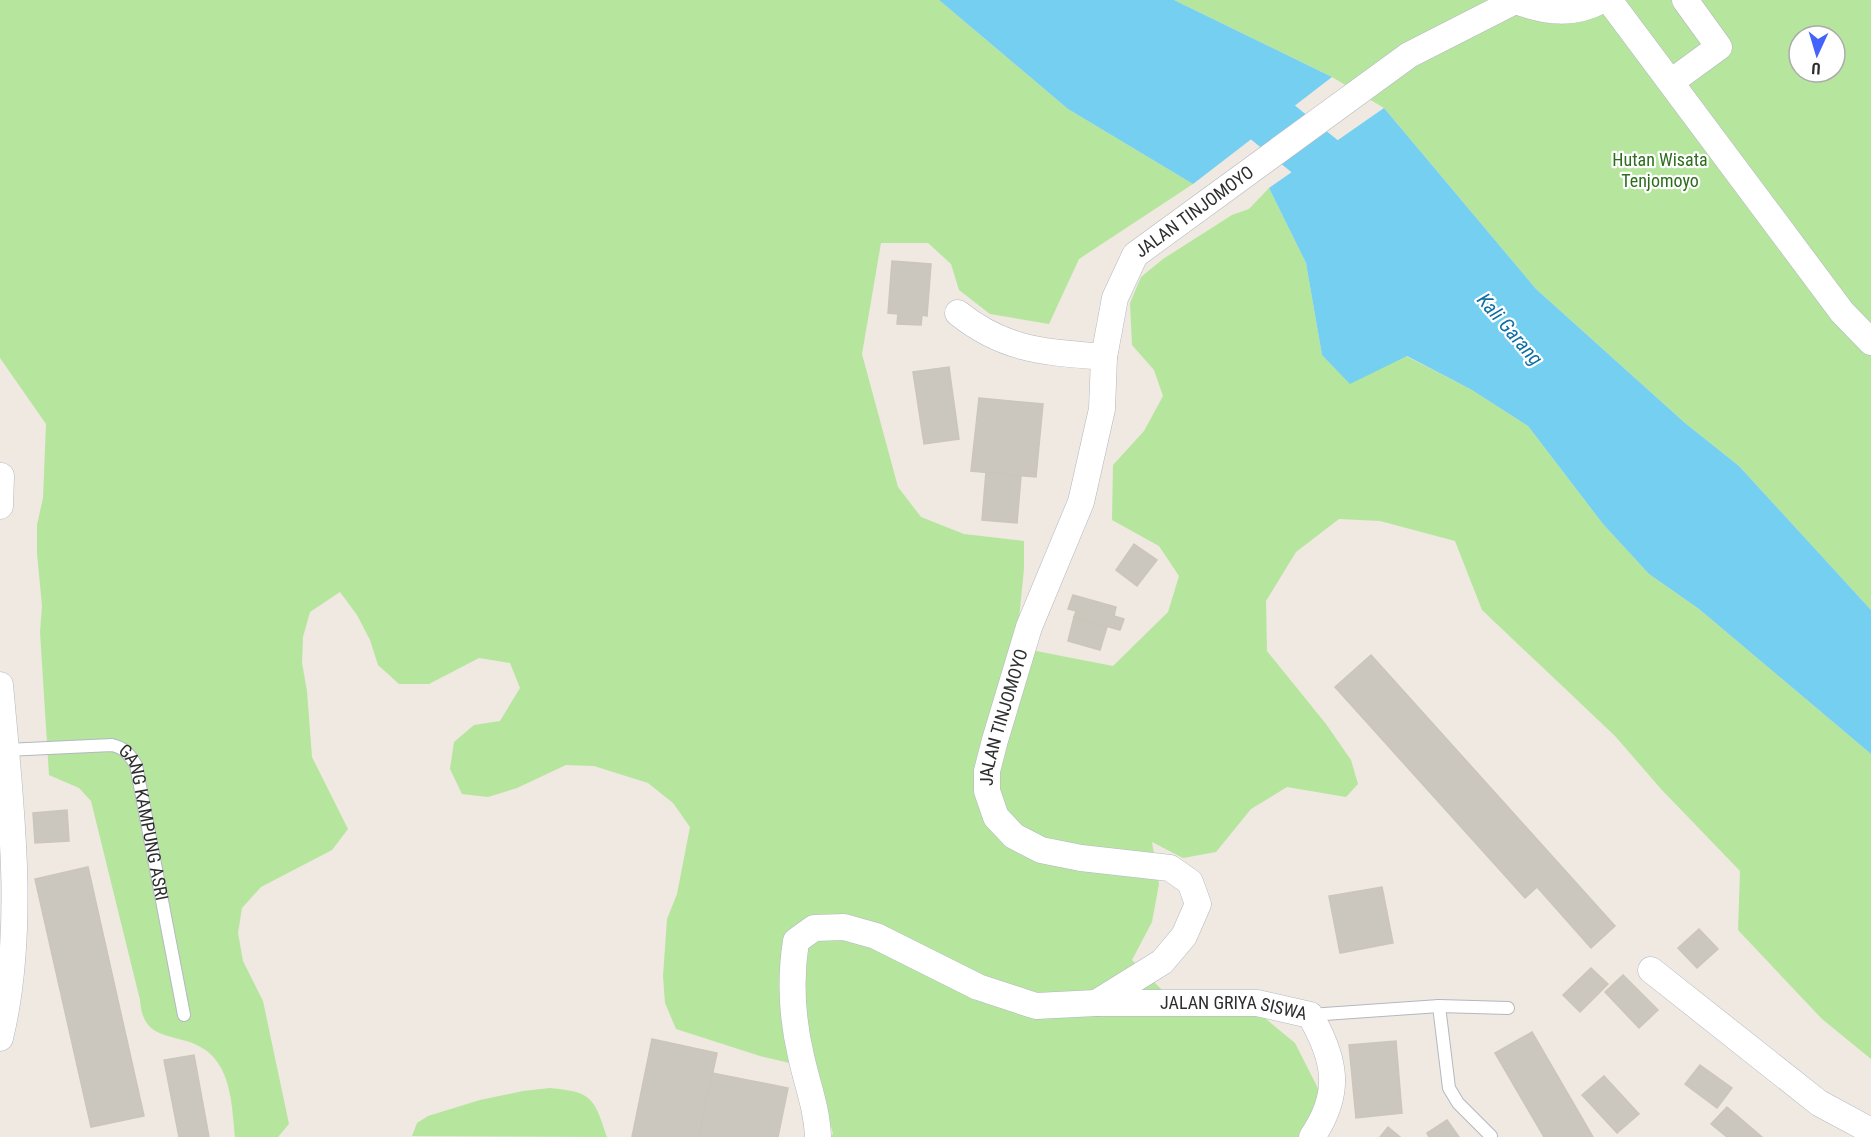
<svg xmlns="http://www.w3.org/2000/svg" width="1871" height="1137" font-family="'Roboto Condensed',sans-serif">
<rect width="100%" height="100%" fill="#efe9e1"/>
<g fill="#b6e59e" fill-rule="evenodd">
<path d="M0 0H939L1068 109 1193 184 1079 259 1049 324 990 314 959 290 951 264 928 243H881L862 354 898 487 921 517 964 534 1024 541V569L1018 629 1031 650 1113 666 1168 612 1179 576 1159 546 1112 520 1113 465 1144 431 1163 396 1154 370 1132 345 1130 303 1141 277 1163 259 1232 215 1249 209 1269 188 1306 263 1322 355 1350 383 1406 356 1472 390 1528 426 1603 524 1649 574 1699 609 1871 754V1059L1822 1019 1738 930 1740 871 1661 789 1615 736 1482 610 1455 541 1380 521 1339 519 1296 552 1266 601 1267 651 1326 724 1351 760 1358 784 1346 797 1287 787 1251 809 1216 852 1183 858 1152 842 1159 884 1152 922 1132 960 1168 996 1255 1010 1295 1043 1331 1114 1306 1137H830L833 1134 815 1069 760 1056 676 1029 665 1003 663 976 667 919 677 894 690 827 673 803 648 783 594 766 566 765 517 788 488 797 462 794 450 769 454 742 474 725 500 721 520 688 510 663 479 658 429 684H399L378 665 370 640 357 615 340 592 310 612 303 637 302 663 307 691 312 757 348 829 332 850 261 887 242 908 238 933 243 961 263 1001 289 1124 278 1137H235C232 1108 232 1071 207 1051 179 1030 143 1046 140 1000L91 801 79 788 49 775 40 632 42 606 37 553V525L43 498 46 424 0 358Z"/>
<path d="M1174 0H1871V610L1739 466 1685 423 1536 289 1384 108 1332 77ZM1799 36H1835V72H1799Z"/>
<path d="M550 1088C593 1092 594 1098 607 1137L412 1136 417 1123 428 1116 480 1100 523 1091Z"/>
</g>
<g fill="#75cff0">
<polygon points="939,0 1174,0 1332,77 1193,184 1068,109"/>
<polygon points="1384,108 1536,289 1685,423 1739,466 1871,610 1871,754 1699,609 1649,574 1603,524 1528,426 1472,390 1407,356 1350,384 1322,355 1306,263 1269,188"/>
</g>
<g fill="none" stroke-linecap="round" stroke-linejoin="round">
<polyline stroke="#75cff0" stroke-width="54" points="1113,0 1212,73 1371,202"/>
</g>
<g fill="#cbc7bf" stroke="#cbc5ba" stroke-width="1.5">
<polygon points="892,261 931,264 927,316 922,315 921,325 897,324 898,314 888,313"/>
<polygon points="949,367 959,439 924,444 913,372"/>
<polygon points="979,398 1043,404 1036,477 971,471"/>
<polygon points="986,472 1021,476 1017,523 982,520"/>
<polygon points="1134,544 1157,560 1137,586 1116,570"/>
<polygon points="1073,595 1116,607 1114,616 1124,619 1120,630 1074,617 1076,611 1068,609"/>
<polygon points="1074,617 1107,627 1100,650 1068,641"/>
<polygon points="1371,655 1615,926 1591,948 1537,887 1525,898 1335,687"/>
<polygon points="67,810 69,841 35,843 33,813"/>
<polygon points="88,867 144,1116 91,1127 35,879"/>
<polygon points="1382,887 1393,943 1340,953 1329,896"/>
<polygon points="1699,929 1718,949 1697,968 1678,948"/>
<polygon points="1591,968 1608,984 1580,1012 1563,995"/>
<polygon points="1623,975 1658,1010 1639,1028 1605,992"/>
<polygon points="1532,1032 1593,1137 1544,1137 1495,1053"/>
<polygon points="652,1039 717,1053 699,1137 632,1137"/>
<polygon points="1396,1041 1402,1113 1356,1118 1349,1045"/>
<polygon points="194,1055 209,1137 179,1137 164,1060"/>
<polygon points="1700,1065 1732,1088 1717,1108 1685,1084"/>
<polygon points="712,1073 788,1088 778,1137 699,1137"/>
<polygon points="1604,1076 1639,1114 1617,1133 1582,1095"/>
<polygon points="1727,1107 1762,1137 1727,1137 1711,1124"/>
<polygon points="1447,1120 1459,1137 1429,1137 1427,1133"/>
<polygon points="1388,1127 1400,1137 1380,1137"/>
</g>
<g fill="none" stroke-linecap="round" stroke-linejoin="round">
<defs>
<g id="lane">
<path id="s1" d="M6 750 112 745C125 748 129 754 136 765L184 1015"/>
<polyline points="1439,1006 1449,1088 1458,1103 1491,1136"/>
<polyline points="1310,1015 1439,1006 1508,1008"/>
</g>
<g id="street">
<polyline points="1609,0 1842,312 1871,342"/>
<path d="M1516 1C1546 12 1573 16 1602 0"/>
<polyline points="1671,82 1719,47 1685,0"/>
<path d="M958 313C1005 351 1046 352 1104 357"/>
<polyline points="0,506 1,476"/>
<path d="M0 685C10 798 27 927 0 1038"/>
<polyline points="1651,970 1819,1103 1871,1131"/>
<path id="s2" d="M1096 1003H1257L1310 1015C1336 1060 1342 1093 1312 1137"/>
<path id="s3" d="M818 1137C817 1108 807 1084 801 1056 792 1018 790 979 796 941L814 928 844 927 876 936 978 987 1036 1006 1096 1003 1162 962 1184 936 1198 904 1190 882 1170 868 1081 858 1041 850 1014 836 996 817 987 791V771L995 740 1029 627 1081 502 1102 409 1104 357 1115 298 1135 255 1409 55 1517 0"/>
</g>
</defs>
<use href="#lane" stroke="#b4b7c1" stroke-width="14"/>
<use href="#street" stroke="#b4b7c1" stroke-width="27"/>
<use href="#lane" stroke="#fff" stroke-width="12"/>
<use href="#street" stroke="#fff" stroke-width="26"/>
</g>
<g text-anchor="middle" stroke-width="4.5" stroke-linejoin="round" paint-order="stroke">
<g font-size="18" fill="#2c6e1b" stroke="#fff">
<text x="1660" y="166">Hutan Wisata<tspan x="1660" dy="21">Tenjomoyo</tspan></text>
</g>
<g font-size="18" fill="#2e2e2e" stroke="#fff">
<text dy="6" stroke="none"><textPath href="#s3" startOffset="1562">JALAN TINJOMOYO</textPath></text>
<text dy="6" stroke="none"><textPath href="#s3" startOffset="1004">JALAN TINJOMOYO</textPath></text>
<text dy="6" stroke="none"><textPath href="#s1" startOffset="196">GANG KAMPUNG ASRI</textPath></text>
<text dy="6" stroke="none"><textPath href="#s2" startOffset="138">JALAN GRIYA SISWA</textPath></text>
</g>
<g font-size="20" font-style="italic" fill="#0d6fa3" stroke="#fff">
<text transform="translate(1510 329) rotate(49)" y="7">Kali Garang</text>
</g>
</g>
<g transform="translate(1817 54) rotate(184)"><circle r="28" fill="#ffffff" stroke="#ababab" stroke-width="1.5"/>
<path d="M0-4.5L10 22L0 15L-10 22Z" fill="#4264fb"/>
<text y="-9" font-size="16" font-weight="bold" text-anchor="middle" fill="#2e2e2e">U</text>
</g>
</svg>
